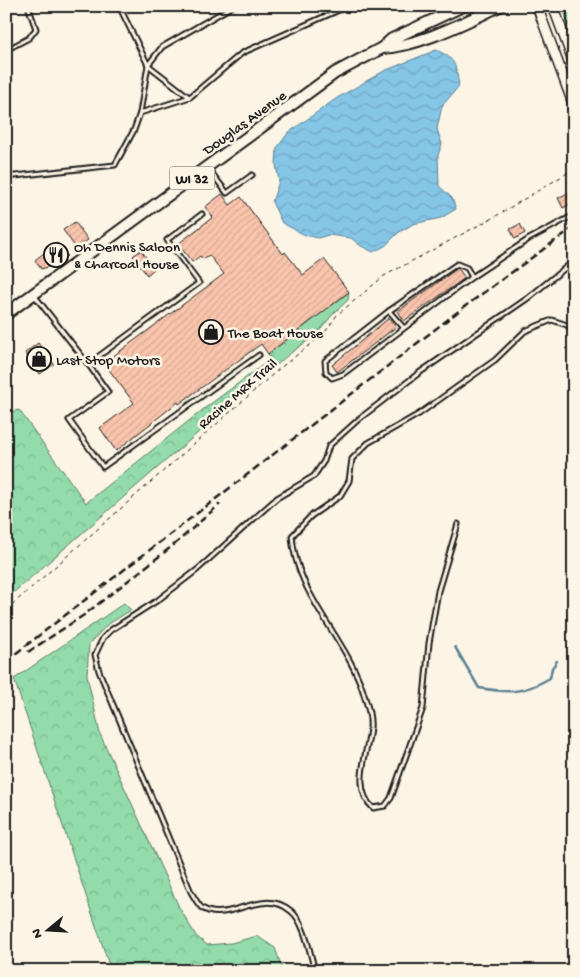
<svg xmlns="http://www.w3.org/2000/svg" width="580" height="977" font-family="'Gochi Hand',sans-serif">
<defs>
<pattern id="forest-crowns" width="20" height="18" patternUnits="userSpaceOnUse" patternTransform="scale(1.25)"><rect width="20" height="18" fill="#93dbab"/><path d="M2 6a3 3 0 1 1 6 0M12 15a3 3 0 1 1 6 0" fill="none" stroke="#7ebb93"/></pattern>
<pattern id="water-waves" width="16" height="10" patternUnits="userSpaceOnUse" patternTransform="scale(1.25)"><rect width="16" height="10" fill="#85c5e6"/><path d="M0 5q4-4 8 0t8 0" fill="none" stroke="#72a9c5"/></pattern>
<pattern id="building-hatch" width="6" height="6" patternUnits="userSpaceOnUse" patternTransform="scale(1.25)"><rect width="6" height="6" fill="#fbc5ad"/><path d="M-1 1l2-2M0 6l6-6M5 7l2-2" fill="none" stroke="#d7a994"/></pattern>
</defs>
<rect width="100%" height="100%" fill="#fcf5e5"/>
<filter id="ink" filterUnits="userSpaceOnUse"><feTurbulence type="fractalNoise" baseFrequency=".02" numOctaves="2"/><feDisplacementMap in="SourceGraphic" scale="10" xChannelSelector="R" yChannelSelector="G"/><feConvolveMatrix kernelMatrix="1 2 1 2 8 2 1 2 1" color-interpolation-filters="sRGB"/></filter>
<g filter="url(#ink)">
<polygon fill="#93dbab" stroke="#587c64" points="564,6 574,6 574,40 564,11"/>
<g fill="url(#forest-crowns)" stroke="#587c64">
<polygon points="349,292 348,300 333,314 317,334 288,355 6,599 6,413 19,410 86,503 205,408 271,359 268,354"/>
<polygon points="124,603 131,610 107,625 89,644 87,675 100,734 179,907 196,936 207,945 231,943 257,936 275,948 283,971 111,971 14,679"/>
</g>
<path fill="url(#water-waves)" stroke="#5b8195" d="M436 50C456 58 456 66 459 86L442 106 437 129 442 144 438 155 439 186 452 198 456 209 441 218 413 224 398 233 385 246 373 252 361 246 351 238 328 235 318 238 305 235 282 223 272 202 279 181 276 165 277 148 288 133 337 98 384 71Z"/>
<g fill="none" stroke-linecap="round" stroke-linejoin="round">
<path stroke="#5b8195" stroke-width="2.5" d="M455 647 479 688C510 693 522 694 550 678L552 668 557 661"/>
</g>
<g fill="url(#building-hatch)" stroke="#1c1c1c">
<polygon points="574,190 574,202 563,208 558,198"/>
<polygon points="222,194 230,205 241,197 283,254 285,252 303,275 324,259 349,292 268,354 261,344 179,404 178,402 116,451 100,428 134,403 104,363 224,274 209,255 203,259 200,256 192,262 178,244 213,217 205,207"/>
<polygon points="75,222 88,240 76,248 63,230"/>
<polygon points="520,224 525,233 515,239 510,229"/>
<polygon points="57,243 67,256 53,265 41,269 35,260"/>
<polygon points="141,250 154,269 147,275 133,256"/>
<polygon points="458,268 465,278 404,321 398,311"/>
<polygon points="389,318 396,327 337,372 332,365"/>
<polygon points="38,343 54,364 40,374 25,353"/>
</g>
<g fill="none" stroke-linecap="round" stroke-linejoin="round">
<defs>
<g id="lane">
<polyline points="119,6 148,65 189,97"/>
<polyline points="6,50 29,38 36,29 28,6"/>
<polyline points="140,113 190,97 242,53 348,6"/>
<polyline points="207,167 227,193 252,175"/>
<polyline points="6,177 115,165 134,130 140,113 148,65 162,47 233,6"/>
<polygon points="457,264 467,268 472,277 343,374 332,378 326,372 325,361 389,311"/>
<polyline points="472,277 529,239 574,215"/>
<polyline points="34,295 88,364 199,283 167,240 202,214"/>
<polyline points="389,311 403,327"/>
<polyline points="88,364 108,392 69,420 103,467 259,355"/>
<path d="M458 524 438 591 429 643 423 708 391 798 385 806 373 808C351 788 368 753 370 728 371 719 368 707 365 698 350 641 296 597 292 536L311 516 340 496 349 481 352 459 368 443 419 414 495 360 525 331 552 320 567 325 574 332"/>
<path d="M315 971C310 954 305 922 291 911 261 886 228 925 202 908 198 905 194 897 191 892L99 671 95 655 103 638 111 630 158 600 197 570 277 498 314 476 324 461 329 446 359 419 419 373 528 298 570 264H574"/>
<polyline points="564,971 574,967"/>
</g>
<g id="secondary">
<polyline points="537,6 574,106"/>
<polyline points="553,6 574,63"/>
</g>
<g id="primary">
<path d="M382 48C420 46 465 22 500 6"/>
<polyline points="6,314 335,73 382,48 392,39 463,6"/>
</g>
</defs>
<use href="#lane" stroke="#1c1c1c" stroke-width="7"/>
<use href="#secondary" stroke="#1c1c1c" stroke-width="12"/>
<use href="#primary" stroke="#1c1c1c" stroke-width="14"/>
<polyline stroke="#1c1c1c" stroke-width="1" stroke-dasharray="4 4" stroke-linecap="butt" points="6,610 280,368 323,335 337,315 384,276 496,216 574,169"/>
<use href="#lane" stroke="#fcf5e5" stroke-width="3"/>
<use href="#secondary" stroke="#fcf5e5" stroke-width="9"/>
<use href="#primary" stroke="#fcf5e5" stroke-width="10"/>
<g stroke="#1c1c1c" stroke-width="2.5" stroke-dasharray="8 4" stroke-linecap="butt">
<polyline points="28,652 84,615 175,544 220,504"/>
<polyline points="6,661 464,307 574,227"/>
</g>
</g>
</g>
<defs>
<symbol id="restaurant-ring" viewBox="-11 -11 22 22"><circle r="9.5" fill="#fcf5e5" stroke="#1c1c1c" stroke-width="1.5"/><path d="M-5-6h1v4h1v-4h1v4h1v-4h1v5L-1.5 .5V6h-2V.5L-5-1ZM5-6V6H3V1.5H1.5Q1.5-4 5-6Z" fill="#1c1c1c"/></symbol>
<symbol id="shop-ring" viewBox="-11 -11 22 22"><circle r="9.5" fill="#fcf5e5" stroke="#1c1c1c" stroke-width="1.5"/><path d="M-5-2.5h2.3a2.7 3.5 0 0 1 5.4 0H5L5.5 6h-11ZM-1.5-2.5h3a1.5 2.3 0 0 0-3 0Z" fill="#1c1c1c"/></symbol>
</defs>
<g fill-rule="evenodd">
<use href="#restaurant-ring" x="42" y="241" width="28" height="28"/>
<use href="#shop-ring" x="197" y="318" width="28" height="28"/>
<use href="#shop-ring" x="25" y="345" width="28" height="28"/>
</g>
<g text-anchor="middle" stroke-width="5" stroke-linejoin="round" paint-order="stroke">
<rect fill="#fcf5e5" stroke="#5f5d58" stroke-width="1" x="169.5" y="166.5" width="45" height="23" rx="4"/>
<g font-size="14" font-weight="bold" fill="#1c1c1c">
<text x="192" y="183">WI 32</text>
</g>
<g font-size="15" fill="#1c1c1c" stroke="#fcf5e5">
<text transform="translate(244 122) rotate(-36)" y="5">Douglas Avenue</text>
<text transform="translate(237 393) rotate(-41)" y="5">Racine MRK Trail</text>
</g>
<g font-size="15" fill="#1c1c1c" stroke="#fcf5e5" text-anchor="start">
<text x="74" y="251">Oh Dennis Saloon<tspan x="74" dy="17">&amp; Charcoal House</tspan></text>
<text x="228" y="337">The Boat House</text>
<text x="56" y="364">Last Stop Motors</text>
</g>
</g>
<rect width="580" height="977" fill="none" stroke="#fcf5e5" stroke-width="25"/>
<rect x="12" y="12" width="555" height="952" fill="none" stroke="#1c1c1c" stroke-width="2" filter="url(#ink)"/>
<g transform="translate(48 930) rotate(252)" stroke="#fcf5e5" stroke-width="4" paint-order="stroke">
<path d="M0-4L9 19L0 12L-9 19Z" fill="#1c1c1c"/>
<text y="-8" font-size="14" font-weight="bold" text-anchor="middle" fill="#1c1c1c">N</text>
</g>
</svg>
